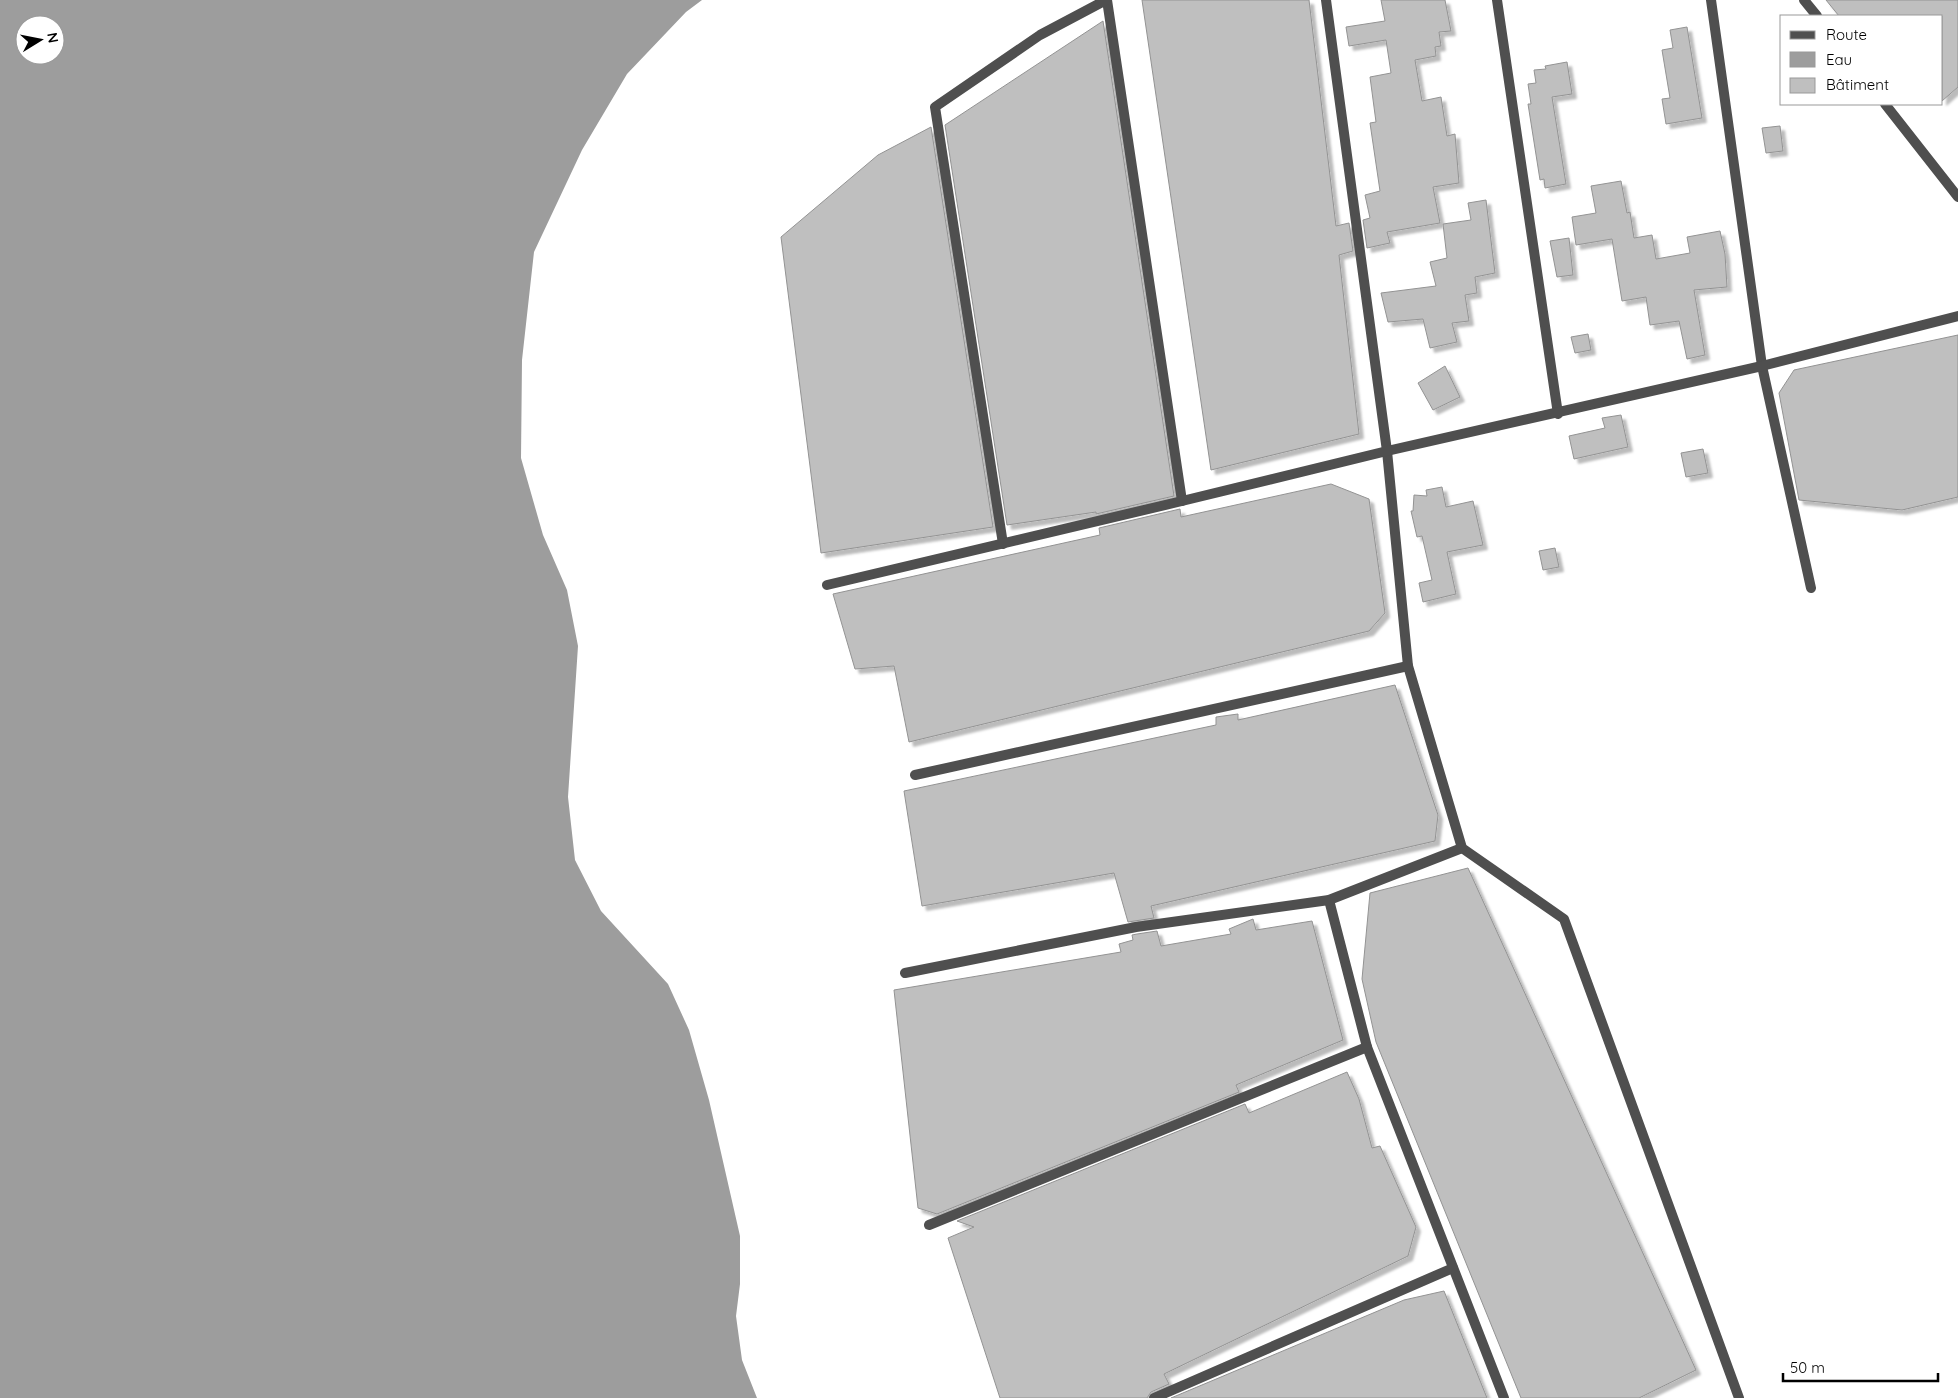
<svg xmlns="http://www.w3.org/2000/svg" width="1958" height="1398" font-family="Quicksand,sans-serif">
<defs>
<filter id="shadow"><feDropShadow dx="4.5" dy="4.5" stdDeviation="1" flood-color="#0004"/></filter>
</defs>
<rect width="100%" height="100%" fill="#fff"/>
<path fill="#9d9d9d" fill-rule="evenodd" d="M0 0H702L686 12 627 74 582 150 534 252 522 360 521 458 543 535 567 590 578 646 568 797 575 860 601 911 668 984 689 1030 709 1100 740 1236V1284L736 1316 742 1360 757 1398H0ZM25 25H55V55H25Z"/>
<g fill="#bfbfbf" stroke="#939393" filter="url(#shadow)">
<polygon points="1142,0 1309,0 1336,226 1349,223 1353,251 1339,255 1359,434 1211,470"/>
<polygon points="1381,0 1445,0 1451,31 1439,32 1441,46 1435,47 1436,56 1415,60 1422,101 1441,97 1447,136 1455,134 1459,183 1433,187 1440,223 1387,232 1390,243 1367,248 1363,220 1370,218 1365,195 1380,191 1370,123 1376,122 1370,77 1391,73 1386,40 1349,46 1346,27 1385,21"/>
<polygon points="1826,0 1958,0 1958,87 1942,101 1942,16 1839,16"/>
<polygon points="1103,21 1174,496 1096,514 1096,512 1007,525 945,125"/>
<polygon points="1687,27 1702,118 1666,124 1662,99 1670,98 1662,50 1673,48 1670,30"/>
<polygon points="1567,62 1572,94 1552,97 1566,184 1545,188 1544,179 1540,180 1528,104 1531,104 1528,84 1536,83 1534,70 1546,69 1545,66"/>
<polygon points="1780,126 1783,151 1766,153 1762,128"/>
<polygon points="931,127 993,527 821,553 781,237 878,155"/>
<polygon points="1621,181 1627,213 1630,212 1634,238 1652,235 1656,259 1690,253 1687,237 1720,231 1725,254 1727,287 1694,290 1705,355 1687,359 1679,321 1650,325 1646,297 1622,301 1612,239 1576,245 1572,217 1596,213 1591,186"/>
<polygon points="1486,200 1495,273 1475,277 1477,293 1465,295 1469,321 1452,323 1457,342 1430,348 1423,319 1388,322 1381,293 1436,286 1430,262 1447,258 1443,224 1471,220 1468,203"/>
<polygon points="1569,238 1573,275 1557,277 1550,241"/>
<polygon points="1588,334 1591,350 1575,353 1571,337"/>
<polygon points="1958,335 1958,497 1902,510 1799,500 1779,393 1794,370"/>
<polygon points="1445,366 1460,397 1433,410 1418,383"/>
<polygon points="1621,415 1628,447 1574,459 1569,436 1605,428 1602,418"/>
<polygon points="1703,449 1708,473 1686,477 1681,453"/>
<polygon points="1331,484 1369,499 1385,613 1369,631 909,742 894,666 855,669 833,594 1100,535 1099,528 1180,509 1181,517"/>
<polygon points="1442,487 1446,507 1473,501 1483,545 1447,552 1456,594 1423,602 1419,583 1432,580 1422,536 1417,537 1411,511 1413,511 1414,495 1427,496 1426,490"/>
<polygon points="1555,548 1559,567 1543,570 1539,551"/>
<polygon points="1395,685 1438,815 1435,841 1151,906 1154,918 1128,922 1114,873 922,906 904,791 1216,725 1216,717 1238,714 1238,720"/>
<polygon points="1468,868 1696,1370 1639,1398 1521,1398 1376,1042 1362,979 1370,893"/>
<polygon points="1253,919 1256,930 1312,921 1343,1040 1236,1085 1239,1092 937,1214 918,1208 894,990 1121,952 1119,944 1133,940 1132,935 1137,934 1157,931 1161,946 1231,934 1229,929"/>
<polygon points="1347,1072 1359,1099 1372,1148 1380,1146 1416,1227 1408,1256 1164,1374 1169,1384 1151,1392 1147,1398 1000,1398 948,1238 974,1227 957,1221 1245,1104 1249,1113"/>
<polygon points="1444,1291 1487,1398 1171,1398 1404,1300"/>
</g>
<g fill="none" stroke-linecap="round" stroke-linejoin="round">
<g stroke="#4f4f4f" stroke-width="10">
<polyline points="1107,0 1182,501"/>
<polyline points="1326,0 1387,451 1408,666 1462,848 1564,919 1739,1398"/>
<polyline points="1497,0 1558,414"/>
<polyline points="1711,0 1762,366 1811,588"/>
<polyline points="1804,0 1817,16"/>
<polyline points="1885,104 1958,197"/>
<polyline points="1003,544 935,107 1040,35 1106,0"/>
<polyline points="827,585 1182,501 1387,451 1762,366 1958,316"/>
<polyline points="915,775 1408,666"/>
<polyline points="1329,900 1367,1047 1504,1398"/>
<polyline points="905,973 1136,927 1329,900 1462,848"/>
<polyline points="929,1225 1367,1047"/>
<polyline points="1154,1398 1453,1268"/>
</g>
</g>
<rect x="1780" y="15" width="162" height="90" fill="#ffffff" stroke="#999999"/>
<rect x="1790" y="31" width="25" height="8" fill="#4f4f4f" stroke="#999999"/>
<text x="1826" y="40" font-size="15" fill="#000000">Route</text>
<rect x="1790" y="52" width="25" height="15" fill="#9d9d9d" stroke="#999999"/>
<text x="1826" y="65" font-size="15" fill="#000000">Eau</text>
<rect x="1790" y="78" width="25" height="15" fill="#bfbfbf" stroke="#999999"/>
<text x="1826" y="90" font-size="15" fill="#000000">Bâtiment</text>
<g transform="translate(40 40) rotate(80)"><circle r="24" fill="#ffffff" stroke="#999999"/>
<path d="M0-4L9 19L0 12L-9 19Z" fill="#000000"/>
<text y="-8" font-size="14" font-weight="bold" text-anchor="middle" fill="#000000">N</text>
</g>
<path d="M1783 1373v8h155v-8" fill="none" stroke="#000000" stroke-width="2.5"/>
<text x="1790" y="1373" font-size="15" fill="#000000" stroke="#ffffff" stroke-width="4" paint-order="stroke">50 m</text>
</svg>
